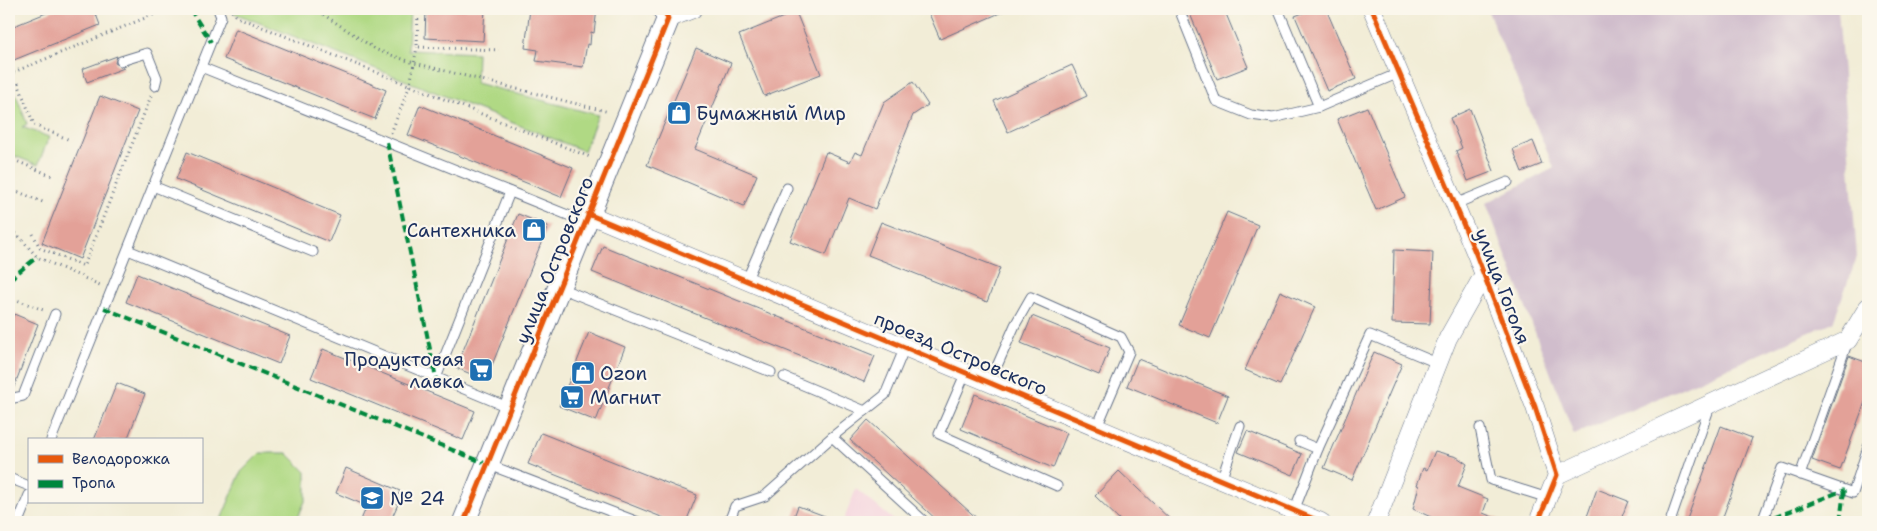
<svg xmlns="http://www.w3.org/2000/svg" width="1877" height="531" font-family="'Shantell Sans',sans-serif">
<rect width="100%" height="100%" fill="#fbf7ec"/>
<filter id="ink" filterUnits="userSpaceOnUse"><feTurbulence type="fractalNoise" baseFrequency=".02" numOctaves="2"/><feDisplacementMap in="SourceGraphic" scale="10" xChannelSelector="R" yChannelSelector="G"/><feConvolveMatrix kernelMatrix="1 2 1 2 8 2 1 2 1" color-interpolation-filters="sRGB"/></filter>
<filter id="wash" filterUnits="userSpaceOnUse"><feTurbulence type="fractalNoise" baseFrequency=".0096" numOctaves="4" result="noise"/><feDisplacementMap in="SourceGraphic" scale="20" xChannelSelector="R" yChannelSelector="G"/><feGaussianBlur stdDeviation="1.12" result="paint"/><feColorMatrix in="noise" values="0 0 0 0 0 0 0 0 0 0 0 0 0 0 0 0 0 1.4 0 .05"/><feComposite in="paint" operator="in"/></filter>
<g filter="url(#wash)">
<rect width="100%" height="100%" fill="#f2edd7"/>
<polygon fill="#f4cfdc" points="856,489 896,522 843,522"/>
<polygon fill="#d0bdcc" points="1487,9 1838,9 1857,257 1833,322 1574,435 1486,203 1554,168"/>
<g fill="#b0d984" stroke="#668471">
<polygon points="224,9 410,9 408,50 477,53 476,83 598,115 584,151"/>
<polygon points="14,89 27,124 22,127 49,137 38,165 9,154 9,91"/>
<polygon points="260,453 287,453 306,472 306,499 296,522 220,522 241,472"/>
</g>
<g id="blocks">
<g fill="#e3a198">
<polygon points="56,9 94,9 100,25 9,62 9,28"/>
<polygon points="426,9 485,9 483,41 425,38"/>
<polygon points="530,9 597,9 594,33 591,32 590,45 587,44 583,67 536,61 538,50 525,48"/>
<polygon points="927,9 1009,9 940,39"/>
<polygon points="1188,9 1224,9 1248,67 1217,79"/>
<polygon points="1313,9 1326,9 1356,79 1327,91 1295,16"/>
<polygon points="796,12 821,74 764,96 739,35"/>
<polygon points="236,29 386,90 375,119 224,59"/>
<polygon points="696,48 731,63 695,149 757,175 744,206 647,165"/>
<polygon points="117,56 115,63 124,68 87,82 82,69"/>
<polygon points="1072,65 1087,96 1008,132 994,101"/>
<polygon points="913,82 928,105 913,115 875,209 849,198 826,255 790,241 826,152 850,162 855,152 862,155 884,102"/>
<polygon points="100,96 138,111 80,259 42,243"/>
<polygon points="420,105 573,168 561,197 408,135"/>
<polygon points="1367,107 1405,197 1376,210 1337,119"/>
<polygon points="1470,109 1494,171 1468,181 1456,151 1462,148 1450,118"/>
<polygon points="1533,141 1542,164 1522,172 1513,149"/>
<polygon points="187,152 340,215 329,242 176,179"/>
<polygon points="1227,212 1258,225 1210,338 1179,325"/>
<polygon points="518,214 548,226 486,380 456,368"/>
<polygon points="881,222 1000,268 987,302 868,255"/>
<polygon points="603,246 875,356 864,382 592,272"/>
<polygon points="1394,250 1433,252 1430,324 1392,323"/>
<polygon points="137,274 290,336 279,364 126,302"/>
<polygon points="1280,291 1315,307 1280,385 1245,370"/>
<polygon points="14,314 38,324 12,392 9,393 9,326"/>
<polygon points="1032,316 1110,348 1099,375 1021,343"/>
<polygon points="589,332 625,347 596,421 559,406"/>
<polygon points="323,349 475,411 463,440 311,378"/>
<polygon points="1374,352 1402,364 1352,480 1324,468"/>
<polygon points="1849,356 1868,363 1868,394 1840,470 1812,460"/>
<polygon points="1138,359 1228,396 1217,423 1127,386"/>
<polygon points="117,383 145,394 127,440 94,440"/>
<polygon points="975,394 1067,433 1053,468 961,429"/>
<polygon points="868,420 981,522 939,522 850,440"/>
<polygon points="1721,426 1752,438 1721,522 1686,522"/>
<polygon points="1247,431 1302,454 1293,475 1238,452"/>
<polygon points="541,433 697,495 686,522 674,522 528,464"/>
<polygon points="1435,451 1457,457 1467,464 1458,487 1488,499 1483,513 1505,522 1431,522 1433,518 1413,509 1419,486 1417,485 1423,468 1427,470"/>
<polygon points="346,468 400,491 395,503 398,504 390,522 360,522 367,506 336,493"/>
<polygon points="1119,471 1173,522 1122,522 1095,496"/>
<polygon points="1597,489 1628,501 1620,522 1585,522"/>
<polygon points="798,506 838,521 838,522 792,522"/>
</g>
</g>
</g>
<g filter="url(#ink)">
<use href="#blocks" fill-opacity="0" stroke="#667288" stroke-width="1"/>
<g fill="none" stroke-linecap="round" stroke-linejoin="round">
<defs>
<g id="service">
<polyline points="1179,9 1216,101 1251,115 1273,118 1319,107 1399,73"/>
<polyline points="1278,9 1319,107"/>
<polyline points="121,61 147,53 157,78 155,86"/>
<polyline points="201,67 585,222"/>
<polyline points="153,186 313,252"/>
<polyline points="1453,205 1508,182"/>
<polyline points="128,250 510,408"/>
<polyline points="747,279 787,188"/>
<polyline points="560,288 771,372"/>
<polyline points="905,347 885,395 832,437 925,522"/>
<polyline points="966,372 939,434 1057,486"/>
<polyline points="784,377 865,411"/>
<polyline points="436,378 510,192"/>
<polyline points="990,382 1015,325 1031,297 1121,337 1129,352 1097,427"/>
<polyline points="9,399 23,396 55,314"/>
<polyline points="1480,428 1491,480 1548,498"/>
<polyline points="51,440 221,17 218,9"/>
<polyline points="1318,449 1370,335 1437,363"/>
<polyline points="487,464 638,522"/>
<polyline points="1800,475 1848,341"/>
<polyline points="9,478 29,486"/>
<polyline points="1221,480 1240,426"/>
<polyline points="1294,511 1318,449 1299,441"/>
<polyline points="18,522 29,495"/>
<polyline points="729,522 735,506 765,496 832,437"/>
<polyline points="1670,522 1710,406"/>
<polyline points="1762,522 1782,468 1853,493 1868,447"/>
</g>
<g id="minor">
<polyline points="1372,9 1476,254 1535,407 1557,475 1538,522"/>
<polyline points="668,19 693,9"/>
<polyline points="588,214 1321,522"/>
<polyline points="1557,475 1848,340 1868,307"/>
<polyline points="1376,522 1448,338 1484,274"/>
</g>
<polyline id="tertiary" points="464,522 668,19 664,9"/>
</defs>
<use href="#service" stroke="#667288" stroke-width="11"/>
<use href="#minor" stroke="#667288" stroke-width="19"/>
<use href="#tertiary" stroke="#667288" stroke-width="24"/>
<g stroke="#667288" stroke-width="3" stroke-dasharray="1 4" stroke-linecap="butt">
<polyline points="315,9 377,50 414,63 609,112"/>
<polyline points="418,9 417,47 499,50"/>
<polyline points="232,11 237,17 590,157"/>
<polyline points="9,74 167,9"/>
<polyline points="9,87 18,83 34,125 70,140"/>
<polyline points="391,133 410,85 417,47"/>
<polyline points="9,158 55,177"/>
<polyline points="9,188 45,203"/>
<polyline points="9,225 37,257 102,286"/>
<polyline points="33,234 40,248 84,266 151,96"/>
<polyline points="9,297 46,311"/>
</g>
<use href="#service" stroke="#fff" stroke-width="9"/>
<use href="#minor" stroke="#fff" stroke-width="18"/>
<use href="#tertiary" stroke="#fff" stroke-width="22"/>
<g stroke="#00873e" stroke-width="4" stroke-dasharray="8 4" stroke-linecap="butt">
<polyline points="190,9 211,42"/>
<polyline points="387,142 436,378"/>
<polyline points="9,280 37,257"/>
<polyline points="104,308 487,464"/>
<polyline points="1763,522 1844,490"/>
<polyline points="1840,522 1844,490"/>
</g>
<defs>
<g id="cycleway">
<polyline points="1372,9 1476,254 1535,407 1557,475 1538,522"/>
<polyline points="588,214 1321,522"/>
<polyline points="464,522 668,19 664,9"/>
</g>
</defs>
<use href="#cycleway" stroke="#fbf7ec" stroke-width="8"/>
<use href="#cycleway" stroke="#e8590c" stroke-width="5"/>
</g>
</g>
<defs>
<symbol id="shop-square" viewBox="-11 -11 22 22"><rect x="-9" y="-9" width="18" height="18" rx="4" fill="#1f6fb2" stroke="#fbf7ec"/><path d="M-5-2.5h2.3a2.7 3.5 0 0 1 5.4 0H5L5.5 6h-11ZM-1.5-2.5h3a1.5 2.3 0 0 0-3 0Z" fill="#fff"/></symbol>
<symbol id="supermarket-square" viewBox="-11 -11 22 22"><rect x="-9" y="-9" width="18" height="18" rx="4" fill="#1f6fb2" stroke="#fbf7ec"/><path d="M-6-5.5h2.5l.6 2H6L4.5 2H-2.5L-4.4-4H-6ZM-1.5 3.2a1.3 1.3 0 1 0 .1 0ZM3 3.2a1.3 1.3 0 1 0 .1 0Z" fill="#fff"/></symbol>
<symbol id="school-square" viewBox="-11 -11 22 22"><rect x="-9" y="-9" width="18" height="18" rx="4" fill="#1f6fb2" stroke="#fbf7ec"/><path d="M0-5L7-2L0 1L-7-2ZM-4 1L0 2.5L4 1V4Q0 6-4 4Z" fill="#fff"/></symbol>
</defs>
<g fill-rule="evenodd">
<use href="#shop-square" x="665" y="99" width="28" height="28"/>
<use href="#shop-square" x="520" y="216" width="28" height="28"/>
<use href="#supermarket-square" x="467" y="356" width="28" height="28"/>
<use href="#shop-square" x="569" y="359" width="28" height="28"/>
<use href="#supermarket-square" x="558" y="383" width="28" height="28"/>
<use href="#school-square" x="358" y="484" width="28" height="28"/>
</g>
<g text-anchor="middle" stroke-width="4.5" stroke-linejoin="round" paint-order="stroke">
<g font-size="19" fill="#1b2f5e" stroke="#fbf7ec" text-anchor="start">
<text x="696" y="120">Бумажный Мир</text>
<text x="516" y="237" text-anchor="end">Сантехника</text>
<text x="464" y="366" text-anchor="end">Продуктовая<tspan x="464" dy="22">лавка</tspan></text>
<text x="600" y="380">Ozon</text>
<text x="590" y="404">Магнит</text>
<text x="390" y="505">№ 24</text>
</g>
<g font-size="19" fill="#1b2f5e" stroke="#fbf7ec">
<text transform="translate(554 260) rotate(-68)" y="7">улица Островского</text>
<text transform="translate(1503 286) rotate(69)" y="7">улица Гоголя</text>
<text transform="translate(961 353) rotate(23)" y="7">проезд Островского</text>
</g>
</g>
<rect width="1877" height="531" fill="none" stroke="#fbf7ec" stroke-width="30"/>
<rect x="28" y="438" width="175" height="65" fill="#fbf7ec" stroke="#a1a7b3"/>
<rect x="38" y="455" width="25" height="8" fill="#e8590c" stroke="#a1a7b3"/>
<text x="72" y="464" font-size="15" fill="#1b2f5e">Велодорожка</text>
<rect x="38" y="480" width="25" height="8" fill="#00873e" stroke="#a1a7b3"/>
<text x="72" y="488" font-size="15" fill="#1b2f5e">Тропа</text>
</svg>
